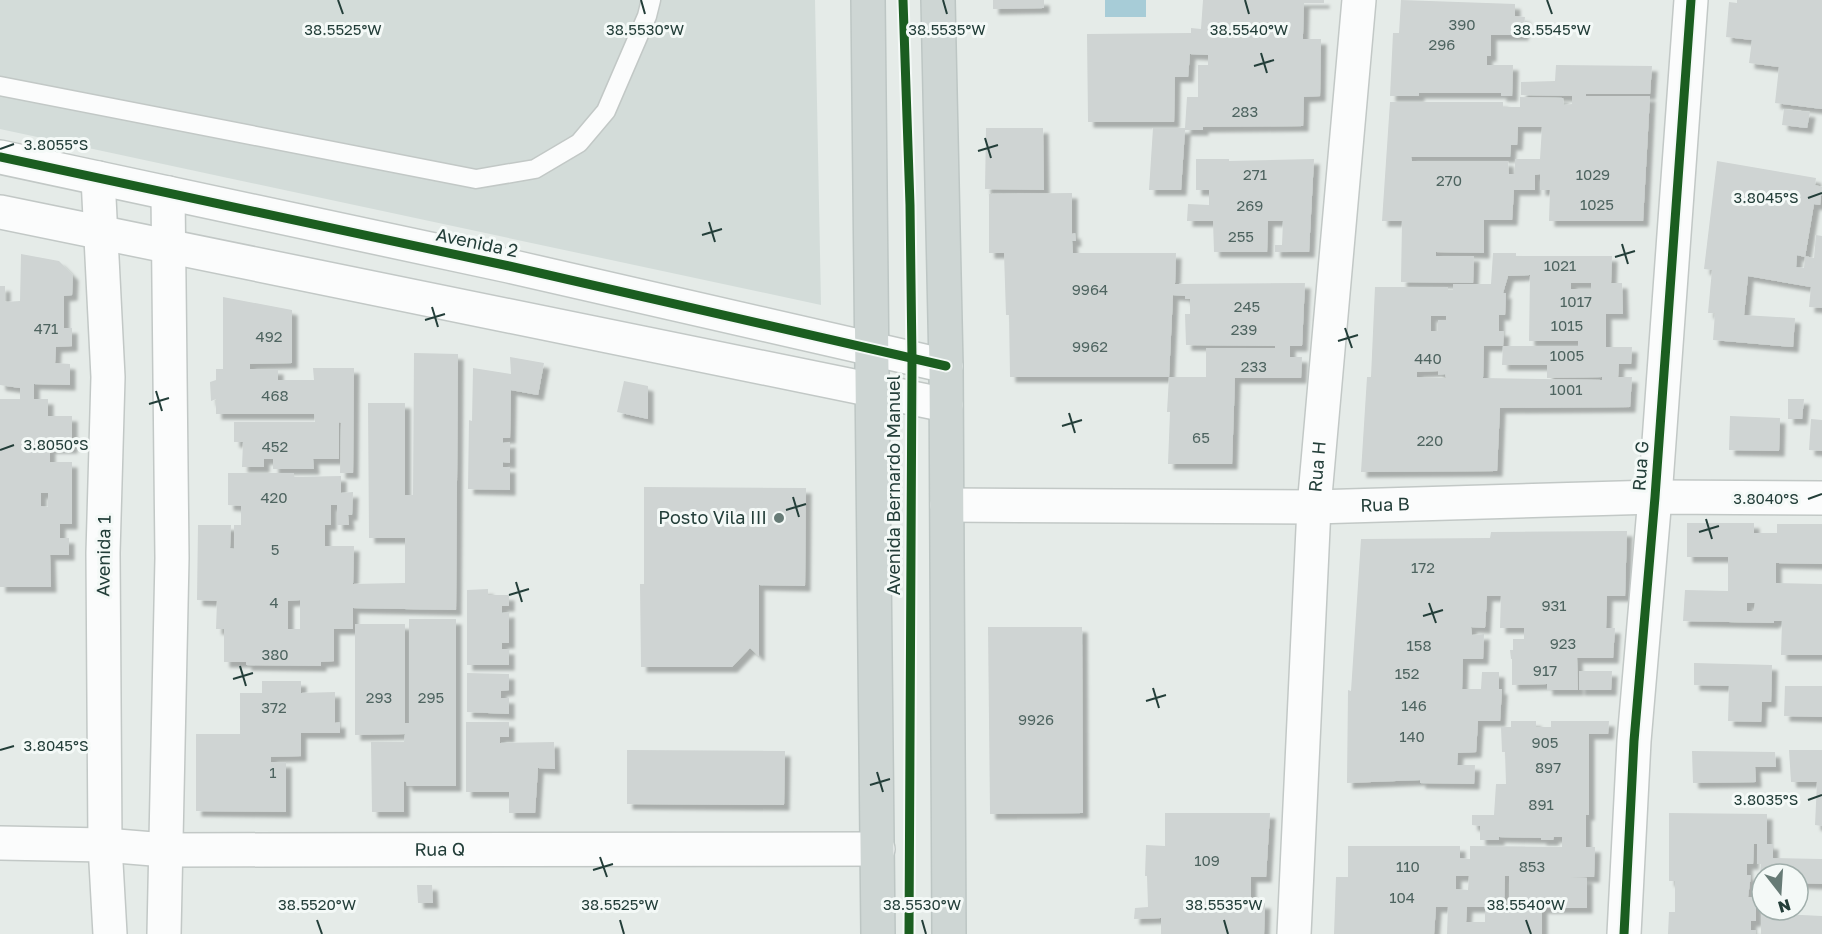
<svg xmlns="http://www.w3.org/2000/svg" width="1822" height="934" font-family="'Golos Text',sans-serif">
<defs>
<filter id="shadow"><feDropShadow dx="5.5" dy="5.5" stdDeviation="1.5" flood-color="#0004"/></filter>
</defs>
<rect width="100%" height="100%" fill="#e5ebe8"/>
<polygon fill="#d3dcd9" points="0,0 815,0 821,305 0,129"/>
<rect fill="#a7ccd7" x="1105" y="0" width="41" height="17"/>
<g fill="#cfd4d3" fill-rule="evenodd" filter="url(#shadow)">
<polygon points="993,0 1044,0 1044,8 993,9"/>
<polygon points="1203,0 1324,0 1324,3 1304,3 1303,34 1303,39 1321,39 1320,96 1304,97 1303,126 1203,127 1203,130 1185,130 1181,190 1149,190 1153,128 1185,128 1187,97 1198,97 1198,65 1208,65 1208,55 1190,54 1188,77 1175,77 1174,122 1088,122 1087,34 1191,33 1191,28 1201,29"/>
<polygon points="1401,0 1515,4 1515,16 1525,17 1523,35 1491,35 1491,56 1487,56 1487,65 1513,65 1512,96 1501,96 1501,93 1419,93 1419,96 1390,96 1393,33 1399,33"/>
<polygon points="1737,0 1822,0 1822,109 1775,103 1779,67 1749,63 1752,40 1726,37 1729,2 1737,3"/>
<path d="M1556 65 1652 66 1650 94H1586V96H1650L1643 221H1549L1550 190H1540V174L1535 175V190H1514L1512 220H1484V253L1436 252V256H1474L1473 283 1401 282 1402 221H1382L1390 102H1503V107H1520V97L1563 98 1564 105 1572 104V96L1521 95V82L1555 81ZM1518 127H1542L1540 159H1515V174H1509L1508 161H1412L1411 157H1510L1511 145H1517Z"/>
<polygon points="1784,109 1810,112 1807,128 1782,125"/>
<polygon points="986,128 1043,128 1044,190 985,189"/>
<polygon points="1196,159 1229,159 1229,161 1314,159 1309,252 1275,252 1275,245 1282,245 1283,221 1268,221 1267,252 1214,252 1213,221 1187,221 1188,204 1209,205 1209,190 1196,190"/>
<polygon points="1717,161 1816,178 1815,185 1822,187 1820,205 1814,204 1805,257 1797,255 1796,267 1804,268 1805,256 1814,258 1816,235 1822,236 1822,308 1809,307 1811,287 1748,276 1744,315 1795,318 1793,347 1713,340 1715,313 1708,313 1712,270 1704,269"/>
<polygon points="1072,193 1072,234 1075,233 1076,241 1072,241 1073,253 1176,253 1175,284 1305,283 1302,346 1290,346 1290,357 1302,357 1301,378 1235,378 1232,464 1168,464 1170,412 1167,412 1169,377 1206,377 1206,348 1275,348 1275,346 1186,345 1185,314 1190,314 1190,299 1185,299 1185,296 1173,295 1169,377 1010,377 1009,315 1006,315 1004,253 989,253 989,194"/>
<path d="M1493 253H1516V256H1612L1611 283H1622L1623 314H1606V347H1632L1631 364H1619L1618 377H1632L1630 407 1500 408 1497 471 1361 472 1367 377H1371L1375 287H1448V290H1453V284H1491ZM1530 275 1529 341H1578V346H1503L1502 365H1547V378L1602 377V380L1483 378 1484 346H1503L1504 331H1499V315H1505L1506 293H1503L1508 276ZM1571 283H1591V289H1571ZM1431 316H1446V320H1438V331H1431ZM1438 371V375L1445 374 1446 378 1417 377V372Z"/>
<path d="M21 254 59 261 73 275 72 295 64 296V328H72V346L56 347 55 363 70 364V385L34 384V399H48V416H72V448H50V462H72V524H60V538H69V555H50L51 587H0V399H20V388L0 385V286H5V302L20 301ZM41 493H48V507L41 506Z"/>
<polygon points="223,297 292,310 292,363 250,364 250,369 278,369 278,380 314,380 313,368 354,368 353,473 340,473 341,423 339,422 339,459 313,459 314,469 273,469 273,459 264,459 264,467 242,467 243,442 234,442 234,422 315,422 314,414 216,414 216,399 211,401 210,382 216,380 216,369 223,369"/>
<path d="M414 353 458 354 456 610 353 608V629H334V661L321 662V666L246 665V662H224V629H216L217 601 197 600 198 525H231L230 548 234 549V525H241V506L228 505V473H294V477L341 476V493L353 492 352 515H348L349 525H337V505H331V525H325V546H354L353 584 405 583V538H369L368 403H405V495H413ZM300 600V629H288V601Z"/>
<polygon points="510,357 544,363 538,395 511,390 510,438 503,438 503,443 510,442 510,463 503,462 503,467 510,467 510,490 468,489 469,420 472,421 473,368 511,374"/>
<polygon points="624,381 648,386 648,419 617,412"/>
<polygon points="1788,399 1804,399 1802,419 1788,419"/>
<polygon points="1730,416 1780,418 1779,451 1729,450"/>
<polygon points="1811,419 1822,420 1822,451 1809,450"/>
<polygon points="644,487 806,488 805,586 759,585 759,656 750,648 732,667 641,667 640,584 644,584"/>
<path d="M1687 523H1754V533H1777V524H1822V564L1776 563V583L1822 584V655H1781L1782 621H1774V623L1683 621 1685 590 1728 591V557H1687ZM1747 603H1755L1754 611H1747Z"/>
<polygon points="1627,531 1625,596 1607,596 1606,628 1615,628 1613,658 1577,658 1578,690 1547,690 1547,684 1512,685 1512,659 1511,659 1510,650 1513,650 1513,639 1524,639 1524,628 1500,628 1501,596 1487,596 1485,628 1471,627 1472,635 1484,634 1483,659 1463,659 1462,689 1481,689 1482,672 1499,672 1499,689 1502,689 1500,721 1478,721 1476,752 1458,753 1457,765 1475,765 1474,784 1420,783 1420,780 1347,783 1348,690 1351,691 1361,539 1490,538 1491,532"/>
<polygon points="488,589 488,595 509,595 509,606 502,606 502,613 509,612 509,643 502,643 502,649 509,649 509,665 467,665 467,590"/>
<polygon points="409,619 456,619 456,786 407,786 406,782 404,781 404,812 372,812 371,742 404,742 405,734 355,735 355,624 405,624 405,723 409,723"/>
<polygon points="988,627 1082,627 1083,813 990,814"/>
<polygon points="1694,663 1772,665 1771,702 1762,702 1761,722 1728,721 1729,686 1694,685"/>
<polygon points="1579,671 1612,671 1611,690 1579,690"/>
<polygon points="467,673 509,674 509,690 501,691 501,698 509,698 509,714 467,712"/>
<polygon points="262,681 301,681 301,693 335,692 335,723 340,722 340,733 301,733 301,756 271,757 271,762 286,762 286,812 196,811 196,734 240,734 240,693 262,693"/>
<polygon points="1785,686 1822,686 1822,717 1784,716"/>
<path d="M1511 721H1536V727H1551V721H1609L1608 734H1589V815H1586V847H1595L1594 877H1571L1587 878V908H1542V934H1447L1448 907H1436L1434 934H1334L1336 877H1348V846H1460V858L1470 859V846L1562 847V837H1554L1553 840H1541V838L1499 837V840H1480V826L1472 825V815H1494L1496 784H1506L1505 752H1502L1501 727H1511ZM1456 876H1469L1468 890 1456 889ZM1505 876H1509V907L1504 908ZM1467 907H1485V922H1466Z"/>
<polygon points="466,722 509,722 509,737 500,737 500,743 554,742 555,769 538,768 535,813 509,813 509,792 466,792"/>
<polygon points="627,750 785,751 784,805 627,804"/>
<polygon points="1789,750 1822,750 1822,826 1815,825 1817,782 1791,782"/>
<polygon points="1692,751 1775,752 1776,767 1755,767 1756,782 1693,783"/>
<polygon points="1165,813 1270,813 1266,877 1251,877 1251,903 1265,903 1264,934 1161,934 1161,918 1134,919 1135,908 1148,907 1147,876 1145,876 1146,845 1165,846"/>
<polygon points="1669,813 1767,814 1767,844 1773,844 1773,858 1822,859 1822,884 1798,883 1798,874 1760,874 1761,864 1757,864 1757,844 1754,844 1753,864 1747,864 1747,875 1751,875 1748,897 1756,897 1756,921 1751,921 1751,930 1756,930 1756,934 1668,934 1669,912 1675,912 1675,881 1669,881"/>
<polygon points="417,885 432,885 433,903 418,903"/>
<polygon points="1761,913 1822,916 1822,934 1761,934"/>
</g>
<g fill="none" stroke-linecap="round" stroke-linejoin="round">
<defs>
<polyline id="lane" points="0,86 476,179 535,169 579,143 606,111 647,16 651,0"/>
<g id="street">
<polyline points="0,157 509,266 946,366"/>
<polyline points="98,178 108,377 103,553 105,845 110,934"/>
<polyline points="0,212 946,405"/>
<path id="s1" d="M947 505 1314 507 1655 497 1822 498"/>
<path id="s2" d="M0 843 105 845 165 850 878 849"/>
<polyline points="164,934 172,558 168,193"/>
<path id="s3" d="M1294 934 1314 507 1359 0"/>
<polyline points="1624,934 1634,741 1655,497 1691,0"/>
</g>
<g id="primary">
<polyline points="868,0 878,934"/>
<polyline points="938,0 946,366 949,934"/>
</g>
</defs>
<use href="#lane" stroke="#c2c8c6" stroke-width="21"/>
<use href="#street" stroke="#c2c8c6" stroke-width="36"/>
<use href="#primary" stroke="#bdc6c4" stroke-width="36"/>
<use href="#lane" stroke="#fbfcfc" stroke-width="18"/>
<use href="#street" stroke="#fbfcfc" stroke-width="33"/>
<use href="#primary" stroke="#ced6d4" stroke-width="33"/>
<defs>
<g id="cycleway">
<polyline points="903,0 910,205 912,359 909,934"/>
<polyline points="0,157 509,266 946,366"/>
<polyline points="1624,934 1634,741 1655,497 1691,0"/>
</g>
</defs>
<use href="#cycleway" stroke="#f4f9f7" stroke-width="13"/>
<use href="#cycleway" stroke="#1b5e20" stroke-width="9"/>
</g>
<path fill="none" stroke="#233e39" stroke-width="2" d="M338 0 343 14M641 0 645 14M943 0 947 14M1245 0 1249 14M1547 0 1552 14M1261 53 1267 73M1254 66 1274 60M985 138 991 158M0 149 14 144M978 151 998 145M1808 198 1822 193M709 222 715 242M702 235 722 229M1622 244 1628 264M1615 257 1635 251M432 307 438 327M425 320 445 314M1345 328 1352 348M1338 341 1358 335M156 391 162 411M149 404 169 398M1069 413 1075 433M1062 426 1082 420M0 450 14 445M793 497 799 517M1808 499 1822 494M786 510 806 504M1706 519 1712 539M1699 532 1719 526M516 582 522 602M509 595 529 589M1429 603 1436 623M1423 616 1443 610M240 666 246 686M233 679 253 673M1153 688 1159 708M1146 701 1166 695M0 750 14 746M877 772 883 792M870 785 890 779M1808 800 1822 795M600 857 607 877M593 870 613 864M317 920 322 934M620 920 624 934M922 920 926 934M1224 920 1228 934M1526 920 1531 934"/>
<circle fill="#677b76" stroke="#f4f9f7" stroke-width="2" cx="779" cy="518" r="6"/>
<g text-anchor="middle" stroke-width="6" stroke-linejoin="round" paint-order="stroke">
<g font-size="15" fill="#4e6460">
<text x="1462" y="30">390</text>
<text x="1442" y="50">296</text>
<text x="1245" y="117">283</text>
<text x="1255" y="180">271</text>
<text x="1593" y="180">1029</text>
<text x="1449" y="186">270</text>
<text x="1597" y="210">1025</text>
<text x="1250" y="211">269</text>
<text x="1241" y="242">255</text>
<text x="1560" y="271">1021</text>
<text x="1090" y="295">9964</text>
<text x="1576" y="307">1017</text>
<text x="1247" y="312">245</text>
<text x="1567" y="331">1015</text>
<text x="46" y="334">471</text>
<text x="1244" y="335">239</text>
<text x="269" y="342">492</text>
<text x="1090" y="352">9962</text>
<text x="1567" y="361">1005</text>
<text x="1428" y="364">440</text>
<text x="1254" y="372">233</text>
<text x="1566" y="395">1001</text>
<text x="275" y="401">468</text>
<text x="1201" y="443">65</text>
<text x="1430" y="446">220</text>
<text x="275" y="452">452</text>
<text x="274" y="503">420</text>
<text x="275" y="555">5</text>
<text x="1423" y="573">172</text>
<text x="274" y="608">4</text>
<text x="1554" y="611">931</text>
<text x="1563" y="649">923</text>
<text x="1419" y="651">158</text>
<text x="275" y="660">380</text>
<text x="1545" y="676">917</text>
<text x="1407" y="679">152</text>
<text x="379" y="703">293</text>
<text x="431" y="703">295</text>
<text x="1414" y="711">146</text>
<text x="274" y="713">372</text>
<text x="1036" y="725">9926</text>
<text x="1412" y="742">140</text>
<text x="1545" y="748">905</text>
<text x="1548" y="773">897</text>
<text x="273" y="778">1</text>
<text x="1541" y="810">891</text>
<text x="1207" y="866">109</text>
<text x="1408" y="872">110</text>
<text x="1532" y="872">853</text>
<text x="1402" y="903">104</text>
</g>
<g font-size="18" fill="#233e39" stroke="#f4f9f7">
<text transform="translate(477 243) rotate(12)" y="6">Avenida 2</text>
<text dy="6" stroke="none"><textPath href="#s3" startOffset="468">Rua H</textPath></text>
<text transform="translate(1641 466) rotate(-86)" y="6">Rua G</text>
<text transform="translate(894 485) rotate(-90)" y="6">Avenida Bernardo Manuel</text>
<text dy="6" stroke="none"><textPath href="#s1" startOffset="438">Rua B</textPath></text>
<text transform="translate(104 556) rotate(-89)" y="6">Avenida 1</text>
<text dy="6" stroke="none"><textPath href="#s2" startOffset="440">Rua Q</textPath></text>
</g>
<g font-size="18" fill="#233e39" stroke="#f4f9f7" text-anchor="end">
<text x="767" y="524">Posto Vila III</text>
</g>
</g>
<g font-size="15" text-anchor="middle" fill="#233e39" stroke="#f4f9f7" stroke-width="6" stroke-linejoin="round" paint-order="stroke">
<text x="343" y="35">38.5525°W</text>
<text x="645" y="35">38.5530°W</text>
<text x="947" y="35">38.5535°W</text>
<text x="1249" y="35">38.5540°W</text>
<text x="1552" y="35">38.5545°W</text>
<text x="56" y="150">3.8055°S</text>
<text x="1766" y="203">3.8045°S</text>
<text x="56" y="450">3.8050°S</text>
<text x="1766" y="504">3.8040°S</text>
<text x="56" y="751">3.8045°S</text>
<text x="1766" y="805">3.8035°S</text>
<text x="317" y="910">38.5520°W</text>
<text x="620" y="910">38.5525°W</text>
<text x="922" y="910">38.5530°W</text>
<text x="1224" y="910">38.5535°W</text>
<text x="1526" y="910">38.5540°W</text>
</g>
<g transform="translate(1780 892) rotate(163)"><circle r="28" fill="#f4f9f7" stroke="#a0aeab" stroke-width="1.5"/>
<path d="M0-4.5L10 22L0 15L-10 22Z" fill="#677b76"/>
<text y="-9" font-size="16" font-weight="bold" text-anchor="middle" fill="#233e39">N</text>
</g>
</svg>
